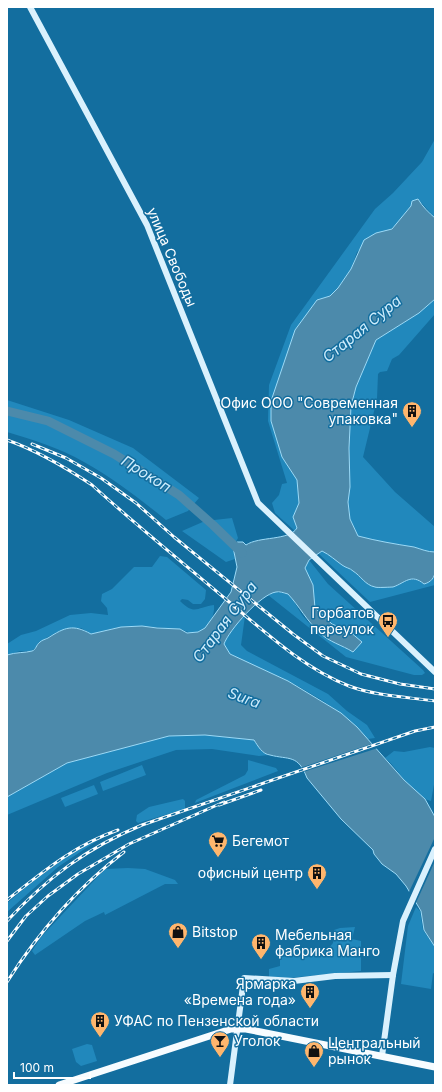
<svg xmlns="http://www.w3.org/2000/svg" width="442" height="1092" font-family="Inter,sans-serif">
<rect width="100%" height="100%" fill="#136e9f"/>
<g fill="#2188bc">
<polygon points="435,139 435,218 418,199 413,201 411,206 395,226 388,231 376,233 357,252 351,269 338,288 330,296 317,300 271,421 282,457 297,480 299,503 293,517 297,528 295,531 275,513 272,503 279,495 282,484 287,483 268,421 269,385 291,325 375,209 393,193 422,162"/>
<path d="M435 299V314L399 355 392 359 387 371 380 372 378 374 377 399 363 457 395 492 435 527V552C427 552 421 549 414 547 395 544 377 541 358 536L350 519 348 502 350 487 349 448 351 406 356 387 376 340 419 313Z"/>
<path d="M7 400 69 420 133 448 199 498 188 511 166 520C140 499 113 478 84 462 60 448 33 440 7 432Z"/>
<polygon points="232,518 238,538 233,547 235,559 226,562 182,531 205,521"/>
<polygon points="322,550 333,556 342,565 353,570 374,587 392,587 408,579 418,580 424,584 435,577 435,585 370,602 319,554"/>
<path d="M160 556 167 557 206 590 205 599 201 604H193L188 600 182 599 180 601C195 616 197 607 214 605 215 615 209 629 198 632 189 635 185 629 177 629 159 628 140 624 121 627 111 628 101 632 91 634L81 628 57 632 39 642 37 647 31 651H20L7 655V644L21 635 36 631 70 615 91 613 108 615 107 608 101 601 102 594 112 589 134 567H152Z"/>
<path d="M309 560 328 584 423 670 425 673 422 675H414L346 657 268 595 276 592 288 594C294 600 297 607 302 615 316 633 334 642 353 652L340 627 332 624 315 608 313 585 305 568Z"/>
<path d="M245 616 241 645 247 651 328 694 347 711 367 725 375 738 368 739C346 714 317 696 288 681 269 671 248 665 230 654L224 647C223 637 237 622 245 616Z"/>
<polygon points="205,735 254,740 262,751 269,755 259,756 212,749 176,750 107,773 7,815 7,797 67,763 169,736"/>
<path d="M430 747 435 748V779L431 801C411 796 400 770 385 758L394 751 404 752Z"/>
<polygon points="248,760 276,768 278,771 195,803 196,800 245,775 248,770"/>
<polygon points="142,765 146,775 103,791 100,782"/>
<polygon points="94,785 98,794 65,807 61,798"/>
<polygon points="183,799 185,801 185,809 138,823 136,821 137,815 149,807"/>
<path d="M101 838 58 867 7 912V903C37 878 66 854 101 838Z"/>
<polygon points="128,868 145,869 175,880 178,884 165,884 105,915 104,912 85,921 35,955 32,951 41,937 105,869"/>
<polygon points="416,907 420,911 423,930 435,947 435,974 433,973 431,989 401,984 408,926"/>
<polygon points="355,927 352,939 361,941 361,971 288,978 269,977 269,969 280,966 280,957 328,949 333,943 334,930 340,928"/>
<polygon points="87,1044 92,1045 97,1061 81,1066 76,1062 72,1049"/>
</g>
<path fill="#4c8aab" stroke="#9cdaf7" d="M418 199C422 206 429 213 435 218V299L419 313 376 340 356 387 351 406 349 448 350 487 348 502 350 519 358 536C377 541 395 544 414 547 421 549 427 552 435 552 435 566 439 580 424 584 411 573 405 583 393 587 392 587 376 588 375 587 365 585 361 576 353 571 350 568 346 568 342 565 335 560 330 555 322 551L309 560 305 568 313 585 315 608 332 624 349 631 362 642 353 652C342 645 329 642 320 633 306 620 300 607 288 594 284 593 279 591 276 592 261 594 229 630 224 644L230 654 288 681 341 713 357 727 404 780 425 799 435 817V947L424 930 421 911 406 886 396 874 382 864 374 854 373 850 341 819 307 778C298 754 289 760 270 755 262 754 258 746 254 740L205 735 169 736 67 763 7 797V655C16 652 25 653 32 651 36 650 36 645 40 642 42 640 46 639 48 638 65 627 73 624 91 634L121 627 142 626 157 628 180 629 187 633 198 632 205 628 231 592 237 567 233 547 237 542H243L246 545C259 536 289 541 297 528L293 517 299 503 297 480 282 457 271 421V401L295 330 317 300 330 296 338 288 351 269 364 240 376 233 392 229 411 206 412 201Z"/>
<g fill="#136e9f">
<polygon points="374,743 378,748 303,772 300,768"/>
<polygon points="435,837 435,861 415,905 408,894"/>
</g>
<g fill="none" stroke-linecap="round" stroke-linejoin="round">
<polyline stroke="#4c8aab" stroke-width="9" points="7,411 48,421 114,454 179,495 213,525 242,553"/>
<g stroke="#daf1fd" stroke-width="6">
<polyline points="30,7 147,225 258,503 435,672"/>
<polyline points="382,1056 393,975 403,921 435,849"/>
<polyline points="230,1085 244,978 294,981 335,976 393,975"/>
</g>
<polyline stroke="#f7fcff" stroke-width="7" points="59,1085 231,1029 246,1029 435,1067"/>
<defs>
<g id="rail">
<path d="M7 440C38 451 65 467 92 485 136 525 183 563 228 601 265 632 303 668 349 686 376 696 406 697 435 701"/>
<polyline points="32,444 66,458 101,478 136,503 174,537 293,634 323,656 361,674 400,684 435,689"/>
<polyline points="219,805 261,790"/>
<path d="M7 900C44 871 73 846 118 830"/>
<path d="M7 921C48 877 87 848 142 825L415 731 435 727"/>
<polyline points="7,941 26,916 48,896 78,874 129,844 224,802"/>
<path d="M7 982C38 933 77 888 124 852"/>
</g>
</defs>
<use href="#rail" stroke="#fff" stroke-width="3"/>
<use href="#rail" stroke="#136e9f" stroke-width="1.5" stroke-dasharray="4.5" stroke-linecap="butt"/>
</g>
<defs>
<symbol id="building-pin" viewBox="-11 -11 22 30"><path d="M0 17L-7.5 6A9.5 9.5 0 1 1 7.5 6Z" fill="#ffb66d" stroke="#136e9f"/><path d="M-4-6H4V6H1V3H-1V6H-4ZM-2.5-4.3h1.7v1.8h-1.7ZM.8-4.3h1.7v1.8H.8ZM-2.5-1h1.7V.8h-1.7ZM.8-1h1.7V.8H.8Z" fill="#111"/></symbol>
<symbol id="bus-pin" viewBox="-11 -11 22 30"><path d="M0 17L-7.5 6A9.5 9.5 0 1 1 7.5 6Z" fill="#ffb66d" stroke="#136e9f"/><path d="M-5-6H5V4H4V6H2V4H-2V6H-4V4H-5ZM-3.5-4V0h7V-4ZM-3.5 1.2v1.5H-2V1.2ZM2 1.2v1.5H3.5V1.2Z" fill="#111"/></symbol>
<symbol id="supermarket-pin" viewBox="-11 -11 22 30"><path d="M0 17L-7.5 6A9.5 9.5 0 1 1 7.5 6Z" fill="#ffb66d" stroke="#136e9f"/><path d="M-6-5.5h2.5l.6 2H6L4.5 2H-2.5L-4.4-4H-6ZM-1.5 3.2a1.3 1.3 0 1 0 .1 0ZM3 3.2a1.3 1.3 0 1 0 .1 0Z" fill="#111"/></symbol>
<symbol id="shop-pin" viewBox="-11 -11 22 30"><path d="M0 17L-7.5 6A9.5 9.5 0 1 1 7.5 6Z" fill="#ffb66d" stroke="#136e9f"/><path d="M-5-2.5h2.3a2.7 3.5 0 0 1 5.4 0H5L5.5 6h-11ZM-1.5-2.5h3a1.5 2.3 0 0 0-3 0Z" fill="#111"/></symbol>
<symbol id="bar-pin" viewBox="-11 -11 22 30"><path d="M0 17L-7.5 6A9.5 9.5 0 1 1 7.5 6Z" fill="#ffb66d" stroke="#136e9f"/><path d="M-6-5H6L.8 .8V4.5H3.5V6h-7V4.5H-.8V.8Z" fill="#111"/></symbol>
</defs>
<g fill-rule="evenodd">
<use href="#building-pin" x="401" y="400" width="22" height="30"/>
<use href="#bus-pin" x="377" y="610" width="22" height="30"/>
<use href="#supermarket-pin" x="207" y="830" width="22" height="30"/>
<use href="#building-pin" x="306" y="862" width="22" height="30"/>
<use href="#shop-pin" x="167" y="921" width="22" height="30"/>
<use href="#building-pin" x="250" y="932" width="22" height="30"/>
<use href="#building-pin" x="299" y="981" width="22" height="30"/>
<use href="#building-pin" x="89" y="1010" width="22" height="30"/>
<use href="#bar-pin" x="209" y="1030" width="22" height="30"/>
<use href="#shop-pin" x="303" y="1040" width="22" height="30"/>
</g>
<g text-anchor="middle" stroke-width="3" stroke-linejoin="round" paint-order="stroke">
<g font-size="14" fill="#fff" stroke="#136e9f">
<text transform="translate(172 257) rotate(67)" y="5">улица Свободы</text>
</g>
<g font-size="14" fill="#fff" stroke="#136e9f" text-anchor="start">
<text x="398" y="408" text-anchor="end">Офис ООО "Современная<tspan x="398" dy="16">упаковка"</tspan></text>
<text x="374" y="618" text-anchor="end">Горбатов<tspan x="374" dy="16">переулок</tspan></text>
<text x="232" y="846">Бегемот</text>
<text x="303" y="878" text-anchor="end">офисный центр</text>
<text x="192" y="937">Bitstop</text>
<text x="275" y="940">Мебельная<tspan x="275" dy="16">фабрика Манго</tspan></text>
<text x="296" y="989" text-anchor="end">Ярмарка<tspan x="296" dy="16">«Времена года»</tspan></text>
<text x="114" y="1026">УФАС по Пензенской области</text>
<text x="234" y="1046">Уголок</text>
<text x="328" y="1048">Центральный<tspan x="328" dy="16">рынок</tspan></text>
</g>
<g font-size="15" font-style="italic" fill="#cdecfc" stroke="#136e9f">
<text transform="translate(362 329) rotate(-39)" y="5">Старая Сура</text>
<text transform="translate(146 474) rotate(32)" y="5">Прокоп</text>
<text transform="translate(225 622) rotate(-53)" y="5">Старая Сура</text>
<text transform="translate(244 698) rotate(20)" y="5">Sura</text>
</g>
</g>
<rect width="442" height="1092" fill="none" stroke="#ffffff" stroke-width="16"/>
<path d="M14 1072v6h76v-6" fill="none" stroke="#ffffff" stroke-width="2"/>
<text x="20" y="1072" font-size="12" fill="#ffffff" stroke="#136e9f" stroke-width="3" paint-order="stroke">100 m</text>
</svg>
